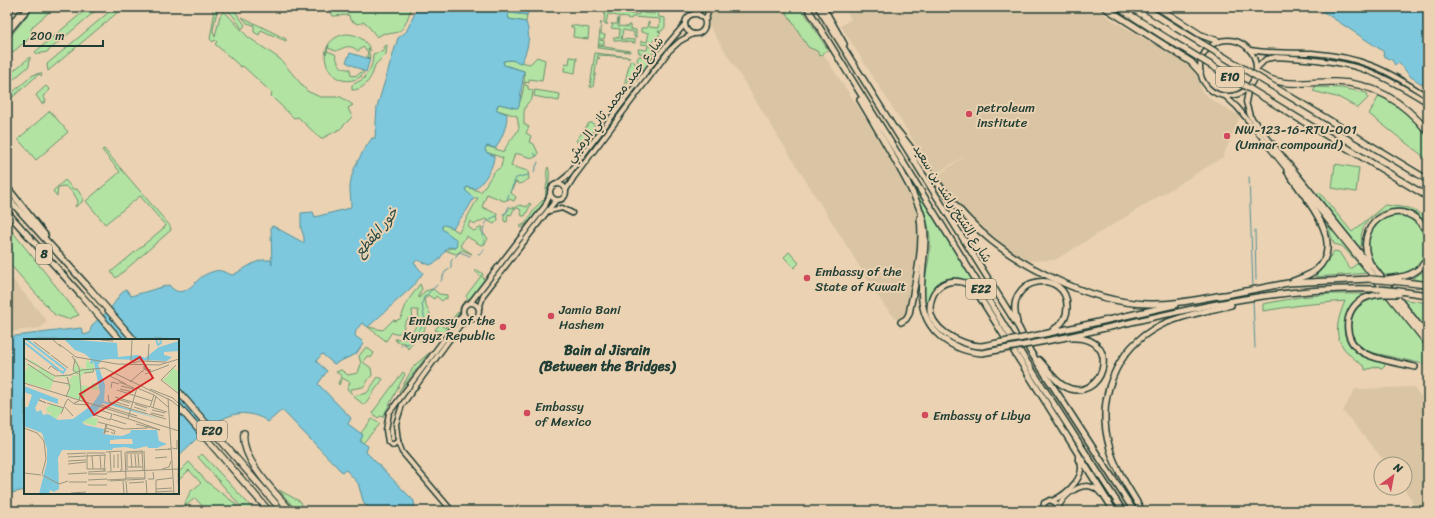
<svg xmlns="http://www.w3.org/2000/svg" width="1435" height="518" font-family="Sriracha,'Playpen Sans Arabic',sans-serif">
<rect width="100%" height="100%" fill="#ead2b2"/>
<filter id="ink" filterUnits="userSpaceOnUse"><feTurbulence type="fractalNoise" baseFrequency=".025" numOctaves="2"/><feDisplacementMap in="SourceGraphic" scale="8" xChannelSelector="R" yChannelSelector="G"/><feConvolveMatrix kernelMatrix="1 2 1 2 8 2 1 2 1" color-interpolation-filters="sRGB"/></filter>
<g filter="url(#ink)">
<g fill="#d9c5a3">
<polygon points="718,7 792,7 868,122 903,183 916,211 920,235 906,316 902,320 896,319 883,304 713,32 708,22 708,16"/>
<polygon points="844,7 1095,7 1109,18 1192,67 1200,82 1201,91 1213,101 1240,116 1223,157 1055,260 1026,261 1005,247 968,216 936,177 967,154 935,175 841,26 851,19"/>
<polygon points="7,273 47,321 41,328 7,332"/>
<polygon points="1413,387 1428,405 1428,511 1402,511 1401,508 1413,506 1411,498 1403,488 1405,488 1405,464 1387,464 1343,411 1355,389"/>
</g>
<g fill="#b2e3a3" stroke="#68906c">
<polygon points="34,7 55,7 33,26 31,30 32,36 7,57 7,41"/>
<polygon points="89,7 100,7 47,52 37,54 35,52"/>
<polygon points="115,7 124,7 48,71 47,64"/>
<path d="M212 7H232L245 25 242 29C237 22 228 3 217 11L213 30 215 37 220 16 224 11 248 37 280 59 307 91 320 97H341L353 105 348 108 352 117 340 129 321 139 298 117 294 118 271 96 272 93 243 66 241 67 215 44 217 42 215 40 213 42 210 39 214 16Z"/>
<path d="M328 7H412C405 23 405 36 384 33L377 37 365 22 358 24 350 20 349 15 333 16Z"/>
<polygon points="605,7 607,7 607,10 638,15 640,13 638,12 639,7 644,7 643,13 654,14 657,7 659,17 665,18 665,27 662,31 658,31 661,33 649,45 641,44 641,41 647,42 649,33 641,32 641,28 647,28 648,22 649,22 649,27 659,28 660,19 632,17 631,19 608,14 606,23 608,24 604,24"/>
<polygon points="783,7 801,7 828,50 823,53 824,54 820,56 817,51 808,47"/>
<polygon points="510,13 527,15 526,22 509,19 508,15"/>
<polygon points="242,17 286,39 286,41 261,30 259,35 254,32 254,25 247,23"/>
<polygon points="618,18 619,18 618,26 628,27 628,25 630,25 630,29 636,30 636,38 634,37 634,32 623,30 621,39 635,40 635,43 614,40 614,37 619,38 620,29 611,28 613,25 611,24 617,24"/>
<polygon points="601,22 601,34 605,35 604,39 600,39 600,40 604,41 604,45 600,44 599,46 630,51 630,52 598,48"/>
<polygon points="571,25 589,28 588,39 573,37 574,28 571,27"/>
<path d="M346 34C358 34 366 40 371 51L368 48 370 58 367 57 368 52 363 47 358 51C349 43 344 48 336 51L328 48 329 45 326 54 327 51 335 54C338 62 339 70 350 69L351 76 358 75 362 71 364 73 361 75 362 76C329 97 307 41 346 34Z"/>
<path d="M657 42 663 47C656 55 649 55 639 53L638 49 647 50 648 46 653 47Z"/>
<path d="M387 45 386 54 375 65C373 75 366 90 352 90V85L365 78 364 77C371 70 373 63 373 54L384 51 383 47Z"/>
<polygon points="595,53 630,57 598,55 597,57 600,58 597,59 595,73 597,75 595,74 593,87 590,87"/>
<polygon points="655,55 642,73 637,59 639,56 650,57"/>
<polygon points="30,57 29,66 7,85 7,76"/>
<path d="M537 57 545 60 542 81 529 79V83L525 82V85L528 86V89L533 90 532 99C522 106 524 115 524 124L529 127 526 133 531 136 529 142 534 144 538 153 537 156 533 158 515 153 511 166 528 171 529 179 520 184 515 182 511 193 516 197 514 201 509 199 504 201 487 194 482 207 497 214 498 220 494 224 485 219 475 224 470 221 468 227 474 231 482 227 481 231 488 238 485 244 481 245 466 236 460 246 472 254 462 250 456 254 447 251 449 248H456L442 229V226L444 224 459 232 478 198H474L465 191 467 187 481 192 494 172 501 167 503 158 486 152 485 149 487 146 504 152C507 142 515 137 519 128L517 116 497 110 496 109 499 104 516 108C523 101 525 81 524 71L504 65 503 61 511 60 530 64Z"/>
<polygon points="570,57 577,58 575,73 564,71 565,63 569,64"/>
<path d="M633 60C638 68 640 75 634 82L630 79 624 86 630 61Z"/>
<polygon points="40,73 42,74 41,76 39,74 7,102 7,97 33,75"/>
<polygon points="46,86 50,90 43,96 46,101 42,104 36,95"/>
<polygon points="1315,87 1342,88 1367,93 1368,98 1358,108 1340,98 1313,91"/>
<polygon points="535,90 560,94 559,101 534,96"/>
<path d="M1379 96C1392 101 1426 123 1428 138 1429 145 1428 153 1428 160L1369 114Z"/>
<polygon points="50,111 68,132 36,160 18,139"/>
<polygon points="589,123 593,123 595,127 586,146 576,141"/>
<polygon points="104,149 170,226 171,230 116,278 111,272 166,226 140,196 105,224 86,201 120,172 102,150"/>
<polygon points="1335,164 1359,168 1356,192 1332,188"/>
<path d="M548 167C551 172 548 189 547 196 546 204 526 227 520 228V226L525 224 536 207 546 197C545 191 546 188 547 183 548 177 545 174 548 167Z"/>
<polygon points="65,180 73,189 77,189 83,198 82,202 75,207 78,201 73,192 65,186 58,187 57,196 53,191"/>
<path d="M914 187 977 287C950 265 921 285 930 319 917 290 929 274 930 246 931 225 922 205 914 187Z"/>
<path d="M1319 192 1352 232 1385 205 1409 208 1426 217 1428 225C1405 193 1354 213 1362 245L1359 247 1316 194Z"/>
<polygon points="529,203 531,204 525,216 522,216 520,209 517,208 514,209 511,215 508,214 507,222 504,221 504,215 511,207 513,208 520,205 527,207"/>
<path d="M1401 215C1429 223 1435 259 1409 272 1400 276 1391 275 1382 275 1377 267 1370 259 1368 249 1365 229 1382 215 1401 215Z"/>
<polygon points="1326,222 1369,273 1315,277 1324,266 1334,251 1339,252 1350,269 1358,263 1342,246 1334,244"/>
<polygon points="7,225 79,315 68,319 55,315 7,261"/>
<polygon points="789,252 799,263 794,268 784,257"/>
<polygon points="1428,265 1428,281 1412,279 1423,272"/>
<polygon points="476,269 483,274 482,276 485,281 470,299 468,299 466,296 481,276 475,271"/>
<path d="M420 284 422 289 419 294V298L425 291 433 289 439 294 447 295V299L445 298 442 301 436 296 434 299 428 295 424 300 430 314 420 341 416 338 408 349 405 343 397 342 395 339 408 338 419 322 418 310H412L413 321 409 325V318C404 322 403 327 404 332L394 334 392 332 386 341 368 327 383 330 393 320 396 321 401 318 407 302Z"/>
<path d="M1331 294H1364C1345 309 1333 337 1359 354 1366 358 1375 359 1383 361L1385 364 1384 367 1380 368 1379 366 1365 370V367C1336 346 1331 335 1345 301L1301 305 1263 311V304L1300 297Z"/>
<path d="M1375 298H1388L1428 348V365L1370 352C1341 338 1346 306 1375 298Z"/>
<polygon points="1400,299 1428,303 1428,334"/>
<polygon points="460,312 443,333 435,330 439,325 435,322 436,321 445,328 457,313"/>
<polygon points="366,347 374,353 371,358 367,356 363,362 371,368 372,375 363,387 351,389 352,394 347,389 350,382 342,378 339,385 338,383 342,376 336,372 341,370 348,375 358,373 361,364 359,356"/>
<polygon points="429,353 399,392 414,366"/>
<polygon points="403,372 405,374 383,417 380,416 378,418 372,413"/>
<polygon points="378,377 383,379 364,405 353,396 367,393"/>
<polygon points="372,419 380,424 362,444 360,441 363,435 361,433"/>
<polygon points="202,454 255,511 245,511 198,457"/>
<polygon points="189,462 207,482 236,504 240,511 207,511 195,498 183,508 190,492 201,483 189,470 180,479 178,477 178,473"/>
<polygon points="279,490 301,502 304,511 297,511"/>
</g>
<g fill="#7dc8dd" stroke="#579099">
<path d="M418 7H530L527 15 510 13 508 15 509 19 526 22C531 36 528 50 521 63L511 60 503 61 504 65 524 71 519 107 516 108 499 104 497 106V110L507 114C507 127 502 137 496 148L487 146 485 149 486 152 494 156C494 167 484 182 475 189L467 187 465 190 474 198 467 210 453 228 444 225 442 226V229L457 240 456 248 448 247 438 261 430 265 417 260 414 263 423 273 413 286 368 327 362 323 356 330 355 336 362 341 363 344 356 354 334 364 322 354 316 361 327 371 318 384 351 418 348 424 363 435 360 441 368 446 366 452 414 501 415 511H374L364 504 358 483 346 470 342 472 282 410 268 422C264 418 259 417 254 415 223 406 199 438 178 456V340H25V490L7 494V337L81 328 84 335 90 333C90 323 101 318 108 311 115 304 118 295 126 289L131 296 169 285C182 302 194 282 203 276 206 274 211 272 215 271 221 269 227 274 233 275L254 263 262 260H271L272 265 271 227 273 226 304 243V237L301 228V213L313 212 315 217 350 208 351 206C351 200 350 194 350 187 351 169 362 153 372 138H375L377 107 398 38 406 32Z"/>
<polygon points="1316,7 1428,7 1428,88 1411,77 1399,63 1395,65 1392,60 1384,56 1383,51"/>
<polygon points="350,53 370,59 366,72 346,62"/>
</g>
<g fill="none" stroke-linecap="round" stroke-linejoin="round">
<g stroke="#579099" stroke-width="1">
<polyline points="534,153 536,156"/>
<polyline points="534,172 538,162"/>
<polyline points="1249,177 1253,288"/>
<polyline points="507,199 516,178 528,175"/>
<polyline points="503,214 506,213 509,206"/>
<polyline points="1255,230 1256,280"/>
<path d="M484 243C482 229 482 221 497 216"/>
<polyline points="478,254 482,253 484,249"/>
<polyline points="441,281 445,272 451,268 451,261 460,252 470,256"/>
<polyline points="1253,299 1255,348"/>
<polyline points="401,346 409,343 425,322 422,304 424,297 437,285"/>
</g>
<defs>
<g id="secondary">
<polyline points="695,13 704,7"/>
<circle cx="695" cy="24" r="10"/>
<polyline points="706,19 708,12 714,7"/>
<circle cx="1228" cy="68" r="28"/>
<path d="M1250 50C1270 54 1291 52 1312 53 1362 57 1386 69 1428 97"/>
<path d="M1257 68 1266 59 1276 57C1303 59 1333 60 1359 68 1384 76 1406 89 1428 103"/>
<polyline points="1249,87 1246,102 1250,116 1370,265"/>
<polyline points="1225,96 1237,107 1270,147"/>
<polyline points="557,184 567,176 660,53 685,24"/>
<circle cx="558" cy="192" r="8"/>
<polyline points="566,190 574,177 669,51 680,41 693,34"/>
<polyline points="549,211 562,208 572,213"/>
<polyline points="471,302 545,206 550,194"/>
<circle cx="471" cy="311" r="8"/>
<polyline points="479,308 484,294 556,200"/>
<polyline points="398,441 393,445 388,442 386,430 389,413 463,314"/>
<path d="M1052 501C1067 494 1089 475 1078 458"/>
<path d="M1058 508C1065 492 1088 476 1101 494"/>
<polyline points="452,511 402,452 398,441 396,424 402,405 460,325 470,319"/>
<polyline points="1043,511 1044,503 1050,500 1056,503 1057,511"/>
</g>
<g id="trunk">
<polyline points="807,7 1023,356 1123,511"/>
<polyline points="818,7 1019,328 1030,351 1134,511"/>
<polyline points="823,7 844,44"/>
<polyline points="7,13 12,7"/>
<polyline points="7,28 20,14"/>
<polyline points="7,33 29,7"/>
<path d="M860 100C874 123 887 146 900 169 908 184 917 199 922 216 934 256 903 305 941 337 953 347 967 352 982 353"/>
<path d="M896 129C921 159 942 193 970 221 1010 263 1090 303 1148 304 1173 305 1199 299 1223 295"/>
<path d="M1287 171C1303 196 1347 241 1317 269 1311 275 1301 278 1293 281"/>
<polyline points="7,187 45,235"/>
<polyline points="7,197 90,289"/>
<polyline points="7,212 81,295"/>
<path d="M1428 234C1409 191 1349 218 1370 263L1428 337"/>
<path d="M1400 277C1413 275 1423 268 1428 256"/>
<polyline points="1399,291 1428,295"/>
<path d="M1382 294C1375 295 1367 296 1361 300 1343 312 1343 340 1362 352 1375 360 1400 363 1415 367"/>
<polyline points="1220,296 1288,283 1370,279"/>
<path d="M901 322 906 319 909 314C915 282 924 251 920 218"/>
<path d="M1017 322C1002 274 1069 268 1067 308 1067 318 1061 325 1053 330"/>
<polyline points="1049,333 1175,305"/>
<path d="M1062 338C1166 315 1272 285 1379 289"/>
<path d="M982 346C960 346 924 327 931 301 936 279 962 275 976 291L1114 511"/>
<path d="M1039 360C1047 368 1054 381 1064 386 1102 407 1125 336 1073 338"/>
<path d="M1142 511C1131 491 1116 471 1110 449 1095 400 1115 348 1161 325 1182 315 1208 311 1231 305"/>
</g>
<g id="motorway">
<polyline points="1104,7 1191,62 1200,72"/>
<polyline points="1118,7 1168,39"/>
<polyline points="1143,7 1176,28"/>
<polyline points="1157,7 1201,35 1218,41"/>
<path d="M1256 71C1279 90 1309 81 1336 82 1374 83 1405 103 1428 132"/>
<polyline points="1299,102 1428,180"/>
<polyline points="1291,114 1428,197"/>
<polyline points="1270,147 1428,344"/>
<polyline points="1403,282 1428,285"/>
<polyline points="90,289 134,340"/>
<polyline points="81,295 120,340"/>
<polyline points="178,391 282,511"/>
<polyline points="178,406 269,511"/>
<path d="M244 433C240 459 275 492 291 511"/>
</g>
</defs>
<use href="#secondary" stroke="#1f3d34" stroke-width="7"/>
<use href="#trunk" stroke="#1f3d34" stroke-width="8"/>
<use href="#motorway" stroke="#1f3d34" stroke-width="8"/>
<use href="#secondary" stroke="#ead2b2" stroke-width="4"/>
<use href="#trunk" stroke="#ead2b2" stroke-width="5"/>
<use href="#motorway" stroke="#ead2b2" stroke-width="5.5"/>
<defs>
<g id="trunk-bridge">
<polyline points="1387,279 1400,277"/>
<polyline points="1379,289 1399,291"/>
<polyline points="1382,294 1399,294"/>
<polyline points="982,346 1049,333"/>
<polyline points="982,353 1062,338"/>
</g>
<g id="motorway-bridge">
<polyline points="1176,28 1299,102"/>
<polyline points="1168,39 1291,114"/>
<polyline points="1370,279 1403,282"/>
</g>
</defs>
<use href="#trunk-bridge" stroke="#1f3d34" stroke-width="8" stroke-linecap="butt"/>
<use href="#motorway-bridge" stroke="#1f3d34" stroke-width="8" stroke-linecap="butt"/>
<use href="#trunk-bridge" stroke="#ead2b2" stroke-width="5"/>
<use href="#motorway-bridge" stroke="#ead2b2" stroke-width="5.5"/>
</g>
</g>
<g fill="#d1495b" stroke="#ead2b2" stroke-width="1.5">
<circle cx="969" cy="114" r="4"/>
<circle cx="1227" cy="136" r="4"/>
<circle cx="807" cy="278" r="4"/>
<circle cx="551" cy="316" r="4"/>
<circle cx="503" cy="327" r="4"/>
<circle cx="527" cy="413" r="4"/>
<circle cx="925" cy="415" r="4"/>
</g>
<g text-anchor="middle" stroke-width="4" stroke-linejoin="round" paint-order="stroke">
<g fill="#ead2b2" stroke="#5c6a5a" stroke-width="1">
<rect x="1216" y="67" width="28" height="20" rx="3"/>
<rect x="36" y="244" width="16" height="20" rx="3"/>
<rect x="966" y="279" width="30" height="20" rx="3"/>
<rect x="197" y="421" width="30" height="20" rx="3"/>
</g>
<g font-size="12" font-weight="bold" fill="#1f3d34">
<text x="1230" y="81">E10</text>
<text x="44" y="258">8</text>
<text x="981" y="293">E22</text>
<text x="212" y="435">E20</text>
</g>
<g font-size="13" fill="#1f3d34" stroke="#ead2b2">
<text transform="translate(614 99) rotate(-53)" y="5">شارع حمد محمد ثاني الرميثي</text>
<text transform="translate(953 203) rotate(58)" y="5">شارع الشيخ راشد بن سعيد</text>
</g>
<g font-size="13" fill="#1f3d34" stroke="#ead2b2" text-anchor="start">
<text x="977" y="112">petroleum<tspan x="977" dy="15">institute</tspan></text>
<text x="1235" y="134">NW-123-16-RTU-001<tspan x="1235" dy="15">(Umnar compound)</tspan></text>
<text x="815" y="276">Embassy of the<tspan x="815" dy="15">State of Kuwait</tspan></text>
<text x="559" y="314">Jamia Bani<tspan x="559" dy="15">Hashem</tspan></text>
<text x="495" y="325" text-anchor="end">Embassy of the<tspan x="495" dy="15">Kyrgyz Republic</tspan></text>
<text x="535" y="411">Embassy<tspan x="535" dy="15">of Mexico</tspan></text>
<text x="933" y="420">Embassy of Libya</text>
</g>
<g font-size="14" font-style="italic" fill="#284b45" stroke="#ead2b2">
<text transform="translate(376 232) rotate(-50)" y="5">خور المقطع</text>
</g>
<g font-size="14" font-weight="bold" fill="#1f3d34" stroke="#ead2b2">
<text x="607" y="355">Bain al Jisrain<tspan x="607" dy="16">(Between the Bridges)</tspan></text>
</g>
</g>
<g transform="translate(24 339)">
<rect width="155" height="155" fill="#ead2b2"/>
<path d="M50 18 54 24 55 32 56 28 62 30V22L60 21 65 22 67 26 68 22 70 24V33L59 34 57 39 56 35 57 46 67 48 68 44H73L74 51 63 49 59 62 40 56H44L46 48 41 46 47 45 45 41V44L43 38 37 39 31 38 26 51 0 43V35L5 26 3 27 0 24 4 25 9 28 11 25 10 28 14 31 16 28 0 19 11 23 29 37 37 39 44 38 46 41 49 36 55 37 51 34 41 38H37L34 37 48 35 52 24ZM149 29 155 33V54L138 40 142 39ZM27 65 40 69 32 80 26 76 27 73 20 75 24 73 22 70 23 66V69ZM66 78 74 80 72 87 58 83Z" fill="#b2e3a3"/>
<path d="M40 0 93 4 94 18 113 16 121 19 135 8 155 2V12L140 13V16L148 18 143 22 86 20 78 21 74 26 81 46 80 62 139 81 79 64 69 77 58 83 61 86 80 90 79 95 86 96 98 97 106 94 107 91H133L135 102 143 105 133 109H124L123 107 111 110 101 108 89 109 88 111H38L34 119 35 150 30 153 26 151 25 155H15L23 123V110L18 94 0 87V68H4L8 56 0 53V47L34 60V65L16 59 11 69 13 73 17 71 19 76 24 75 34 81 49 80 68 66 76 54 70 24 68 22 69 24 66 25 67 20 61 15 51 11ZM97 100H108L109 105H86V101Z" fill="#7dc8dd" fill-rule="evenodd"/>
<path fill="none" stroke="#7dc8dd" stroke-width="2" d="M2 0 42 31M132 0 134 6 137 4 136 0M1 4 39 34 41 31"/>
<path fill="none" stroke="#999680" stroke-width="1" d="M28 0 37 8M77 1 89 2M10 3 26 15M35 5 52 18 93 25 135 26 155 20M27 16 44 29M48 17 55 28 57 52 55 62 50 64M0 19 31 37 47 36M51 20 49 31 54 35M107 22 108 0M124 22 125 5M109 24 116 22 142 23M4 25 29 42 45 45M24 30 27 27 34 32M60 34 69 33 70 30M121 35 145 26M46 36 58 31 80 29 148 62 155 68M86 37 102 45M137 41 155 55M137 41 152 26M95 43 110 49M106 43 116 34 117 33 119 32 121 30H122L120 27V30L122 31 125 32 127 31 123 30M0 44 155 92M97 47 110 50M87 49 88 43 95 45M113 49 130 56M96 50 109 53M126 50 149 59 155 65M93 51 128 62M84 56 85 63 107 70M130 56 144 68M42 58 46 48 43 38M91 58 126 68M144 59 150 155M93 60 106 64M42 63 44 60 50 65 65 66M92 63 105 67M22 64 15 61 22 64M23 64 40 69M111 65 123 69M77 66 113 77M41 68 49 77M110 68 122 72M126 68 130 56M127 68 143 73M129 69 132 57M107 70 124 75M76 71 88 75M128 71 141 74M127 74 140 77M37 75 42 63M89 75 111 82M125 75 142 80M71 76 86 81 88 75M104 79 113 49M87 80 102 85M111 82 136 91 112 85M74 83 100 90 123 89 124 86M82 85 80 95 83 85M0 89 13 94 20 102 22 120 18 135M86 90 91 92 90 95 87 93M85 92 81 93 82 89 86 90M148 109 153 110V101M131 111 147 110H144M118 112 119 131M120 112 121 140M82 113 98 112M86 113 87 132M101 113 102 141M102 113 119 112M63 114H81M104 114H118M43 115 62 114M63 115V130M94 115V129M107 115 108 129M111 115 112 128M114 115 115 128M76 116 77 130M90 116V129M63 117 82 116M68 117 69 130M44 118 62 117M131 119 143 118M44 122 62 121M44 125 62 123M104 128H119M63 130H82M138 130 145 128 147 122M96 131H98L97 113M103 131V113M80 132 81 116M64 133 82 132M83 133 155 130M0 134 17 136M44 135 63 134M64 135H83M18 136 35 145 44 142M102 139H121M154 139 155 110M124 140H130L129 133M154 140 155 155M64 141 83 140M83 141 102 140M103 141 121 140M122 141 123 155M132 141 148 139M132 141V155M86 142 102 141M99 142 100 155M102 142 103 155M45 143H63M105 144 120 143M64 146H83M132 150 148 149M132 153 149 152M47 154 62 153"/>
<path fill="#d62828" fill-opacity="0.15" stroke="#d62828" stroke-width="2" d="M116 18 129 39 70 76 56 55Z"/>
<rect width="155" height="155" fill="none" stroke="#1f3d34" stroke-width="2"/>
</g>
<rect width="1435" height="518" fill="none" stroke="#ead2b2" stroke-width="24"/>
<rect x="12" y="12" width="1411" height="494" fill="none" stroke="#1f3d34" stroke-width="1.5" filter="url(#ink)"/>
<g transform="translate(1393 476) rotate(32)"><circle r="19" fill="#ead2b2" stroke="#999680"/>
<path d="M0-3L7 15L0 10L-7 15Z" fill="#d1495b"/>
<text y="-6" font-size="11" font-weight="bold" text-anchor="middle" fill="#1f3d34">N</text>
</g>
<path d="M24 40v6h79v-6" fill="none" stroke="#1f3d34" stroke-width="2"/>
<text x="30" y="40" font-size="12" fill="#1f3d34" stroke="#ead2b2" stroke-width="3" paint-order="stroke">200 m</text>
</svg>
